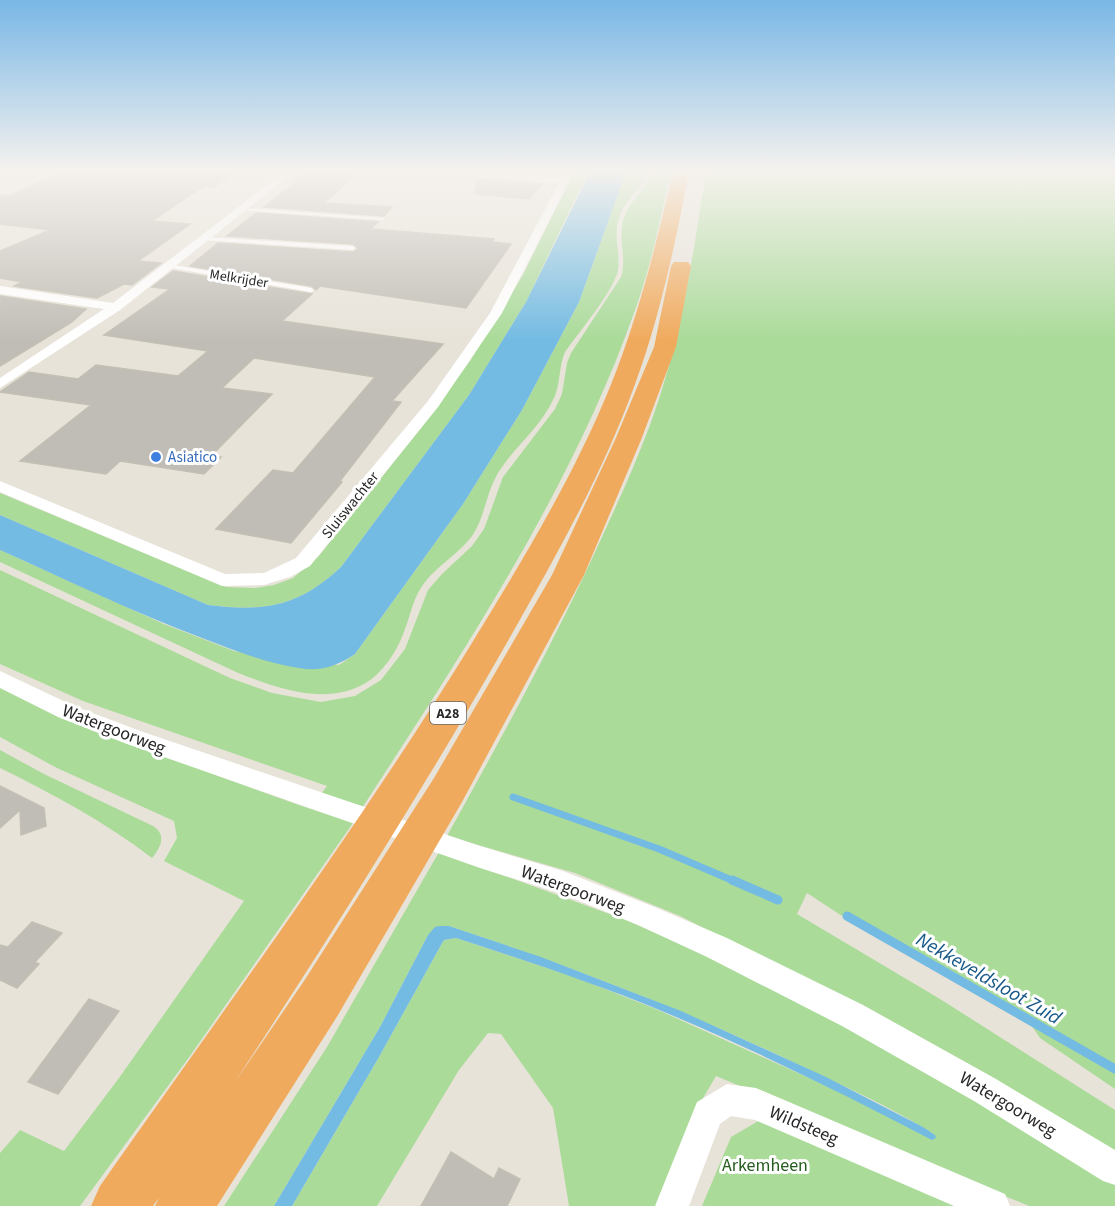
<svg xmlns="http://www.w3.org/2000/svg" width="1115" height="1206" font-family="'Source Sans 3',sans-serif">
<rect width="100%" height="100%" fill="#e8e3d9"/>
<g fill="#aadb99">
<path d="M574 172H588L526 302 469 395 341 567C298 607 265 612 208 605L0 515V493L226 587 255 588 274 585 293 578 319 556 420 429 470 361 523 275Z"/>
<path d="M626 172H648C642 188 626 199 620 215 612 236 621 251 618 270 614 291 578 333 565 352 558 368 561 385 553 400 540 428 514 447 498 473 486 493 485 517 472 536 457 556 434 567 421 588 413 600 411 613 406 626 399 649 382 676 360 686 321 705 273 687 236 672L0 562V550L164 624 234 651 339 665 355 654 463 504 522 410 579 302Z"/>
<path d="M652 172H671C660 219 651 267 634 313 571 490 464 651 362 808L321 794 327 786 83 701 0 664V570L230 678 272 693 321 702 355 696 381 680 405 649 428 590 442 574 472 546 484 529 503 477 555 409 562 394 567 363 571 353 621 277C627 259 618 240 623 221 628 202 646 190 652 172Z"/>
<path d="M706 172H1115V1089L1040 1038 1025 1016 839 914 807 893 797 914 940 999 1115 1110V1153L884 1020 680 916 575 873 447 836C499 742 551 648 596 550 619 500 642 451 659 399 683 325 694 249 706 172Z"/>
<path d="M0 686C116 737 232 784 353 823L190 1056 80 1206H0V1153L20 1130 64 1151 119 1078 244 901 164 861 177 838 174 821 57 768 0 737Z"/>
<path d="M0 750 44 774 153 826C167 835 161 847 152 858 105 822 53 794 0 768Z"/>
<path d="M439 852 626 920 754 976 1003 1111 1115 1181V1206H1029L716 1076 699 1105 659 1206H569L553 1108 501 1034 488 1033 459 1070 377 1206H292L379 1057 441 945 444 940 456 938 572 976 656 1009 935 1135C892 1107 843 1086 797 1064 684 1010 567 965 449 926L428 935 380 1027 274 1206H224L327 1047Z"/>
<polygon points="760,1120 968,1206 702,1206 731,1137"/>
</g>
<g fill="#73bbe3">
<path d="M590 172H626L579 302 522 410 463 504 355 654C337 666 320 672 299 668 266 663 233 650 202 638 133 612 67 580 0 550V515L208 605C265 612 298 607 341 567L469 395 526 302Z"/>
<path d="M440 926H449L541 957 681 1011 826 1077 923 1127 935 1135 936 1138 932 1140C842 1093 751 1048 657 1009 591 982 523 960 456 938L444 940 441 945 379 1057 292 1206H274L380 1027 428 935 435 927Z"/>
</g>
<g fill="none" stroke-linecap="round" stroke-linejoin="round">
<polyline stroke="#73bbe3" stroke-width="7" points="513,797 659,849 736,882"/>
<g stroke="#73bbe3" stroke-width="9">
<polyline points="732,880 778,900"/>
<polyline points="847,916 1115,1069"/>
</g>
</g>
<g fill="#c0bdb6" stroke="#c3bfb3" stroke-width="1.5">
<polygon points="62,172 236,172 214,187 204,186 152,221 190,224 138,261 161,263 132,285 124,284 97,298 14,286 22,282 0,278 0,251 50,230 0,224 0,195 9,196"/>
<polygon points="304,172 359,172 324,203 392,207 384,216 264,207 297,181 296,179"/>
<polygon points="476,179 542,184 529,199 476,194"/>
<polygon points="256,213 378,222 371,229 494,239 492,242 511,244 466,308 320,286 316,290 311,286 190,266 218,243 353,252 358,249 353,244 227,236"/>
<polygon points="173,271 312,294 282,321 443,344 392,401 401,402 340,481 342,482 291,543 216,529 273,470 293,473 375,377 254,358 222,388 272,394 211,456 221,457 204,474 120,461 106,474 20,461 91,405 0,392 29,372 78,379 96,365 178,376 208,351 104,335 170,289 152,287"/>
<polygon points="0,296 86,309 72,322 0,366"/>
<polygon points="0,786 44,808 46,826 21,835 20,810 0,828"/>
<polygon points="32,922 62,933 35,962 39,964 17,988 0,980 0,945 8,947"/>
<polygon points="89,999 119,1011 58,1094 28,1082"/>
<polygon points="451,1152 494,1179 499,1168 520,1179 507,1206 421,1206"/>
</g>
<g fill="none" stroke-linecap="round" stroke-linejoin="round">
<g fill="#fff" fill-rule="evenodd">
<polygon points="242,208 383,218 385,219 383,220 240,210 240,209"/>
<polygon points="203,237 353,246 356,248 353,250 201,240 201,238"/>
<polygon points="167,264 311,288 314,290 311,292 165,267 164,266"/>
</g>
<g fill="#fff" fill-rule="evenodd">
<polygon points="0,172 10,172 0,178"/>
<polygon points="284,172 294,172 120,310 0,388 0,378 104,309 0,294 0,286 113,303"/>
<polygon points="450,172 494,172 562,178 565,172 574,172 502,313 438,407 310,566 290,577 264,585 222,586 0,492 0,481 225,574 264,573 296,558 428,401 490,313 559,183 454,175"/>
<polygon points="0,671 74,706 143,732 480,846 563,871 657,908 727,938 863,1005 996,1079 1115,1150 1115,1185 1103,1181 974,1101 842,1026 707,957 638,925 560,893 480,868 127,744 58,717 0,688"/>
<polygon points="727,1084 756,1088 1005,1194 1010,1206 954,1206 755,1120 731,1116 720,1124 689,1206 655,1206 697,1102"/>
</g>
<path fill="#f0aa5d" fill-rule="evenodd" d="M673 172H689C675 245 660 317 634 387 600 480 550 567 501 653 417 800 327 941 235 1082L304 981 434 778 552 575 615 440 654 347 671 266 674 262H688L691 266 676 347 641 440 584 575 462 802 338 1015 217 1206H155L159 1198 153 1206H91L100 1186C224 1009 353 835 467 651 519 566 572 480 610 387 638 318 656 245 673 172Z"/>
</g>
<linearGradient id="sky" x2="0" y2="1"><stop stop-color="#79b7e6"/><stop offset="0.5" stop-color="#f5f2ee"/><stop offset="1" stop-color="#f5f2ee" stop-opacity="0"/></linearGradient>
<rect width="1115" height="341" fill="url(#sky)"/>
<circle fill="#3f7fe0" stroke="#fff" stroke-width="2" cx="156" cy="457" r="6"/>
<g text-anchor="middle" stroke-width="6" stroke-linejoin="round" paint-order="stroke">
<g font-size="14" fill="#272727" stroke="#fff">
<text transform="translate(239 278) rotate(9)" y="5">Melkrijder</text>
</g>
<rect fill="#fff" stroke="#686868" stroke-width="1.5" x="430" y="702" width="36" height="22" rx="4.5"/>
<g font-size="14" font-weight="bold" fill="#272727">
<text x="448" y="718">A28</text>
</g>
<g font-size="15" fill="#366cbe" stroke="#fff" text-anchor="start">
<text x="168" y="462">Asiatico</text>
</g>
<g font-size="15" fill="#272727" stroke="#fff">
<text transform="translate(350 505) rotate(-51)" y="5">Sluiswachter</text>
</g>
<g font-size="18" fill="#272727" stroke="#fff">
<text transform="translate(114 729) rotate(21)" y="6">Watergoorweg</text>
<text transform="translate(573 889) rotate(20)" y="6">Watergoorweg</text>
<text transform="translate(1008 1104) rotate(31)" y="6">Watergoorweg</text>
<text transform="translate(804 1125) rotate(23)" y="6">Wildsteeg</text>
</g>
<g font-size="18" fill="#265c1f" stroke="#fff">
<text x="765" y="1171">Arkemheen</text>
</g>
<g font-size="20" font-style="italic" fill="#185889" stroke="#fff">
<text transform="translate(989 978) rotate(30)" y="7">Nekkeveldsloot Zuid</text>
</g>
</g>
</svg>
